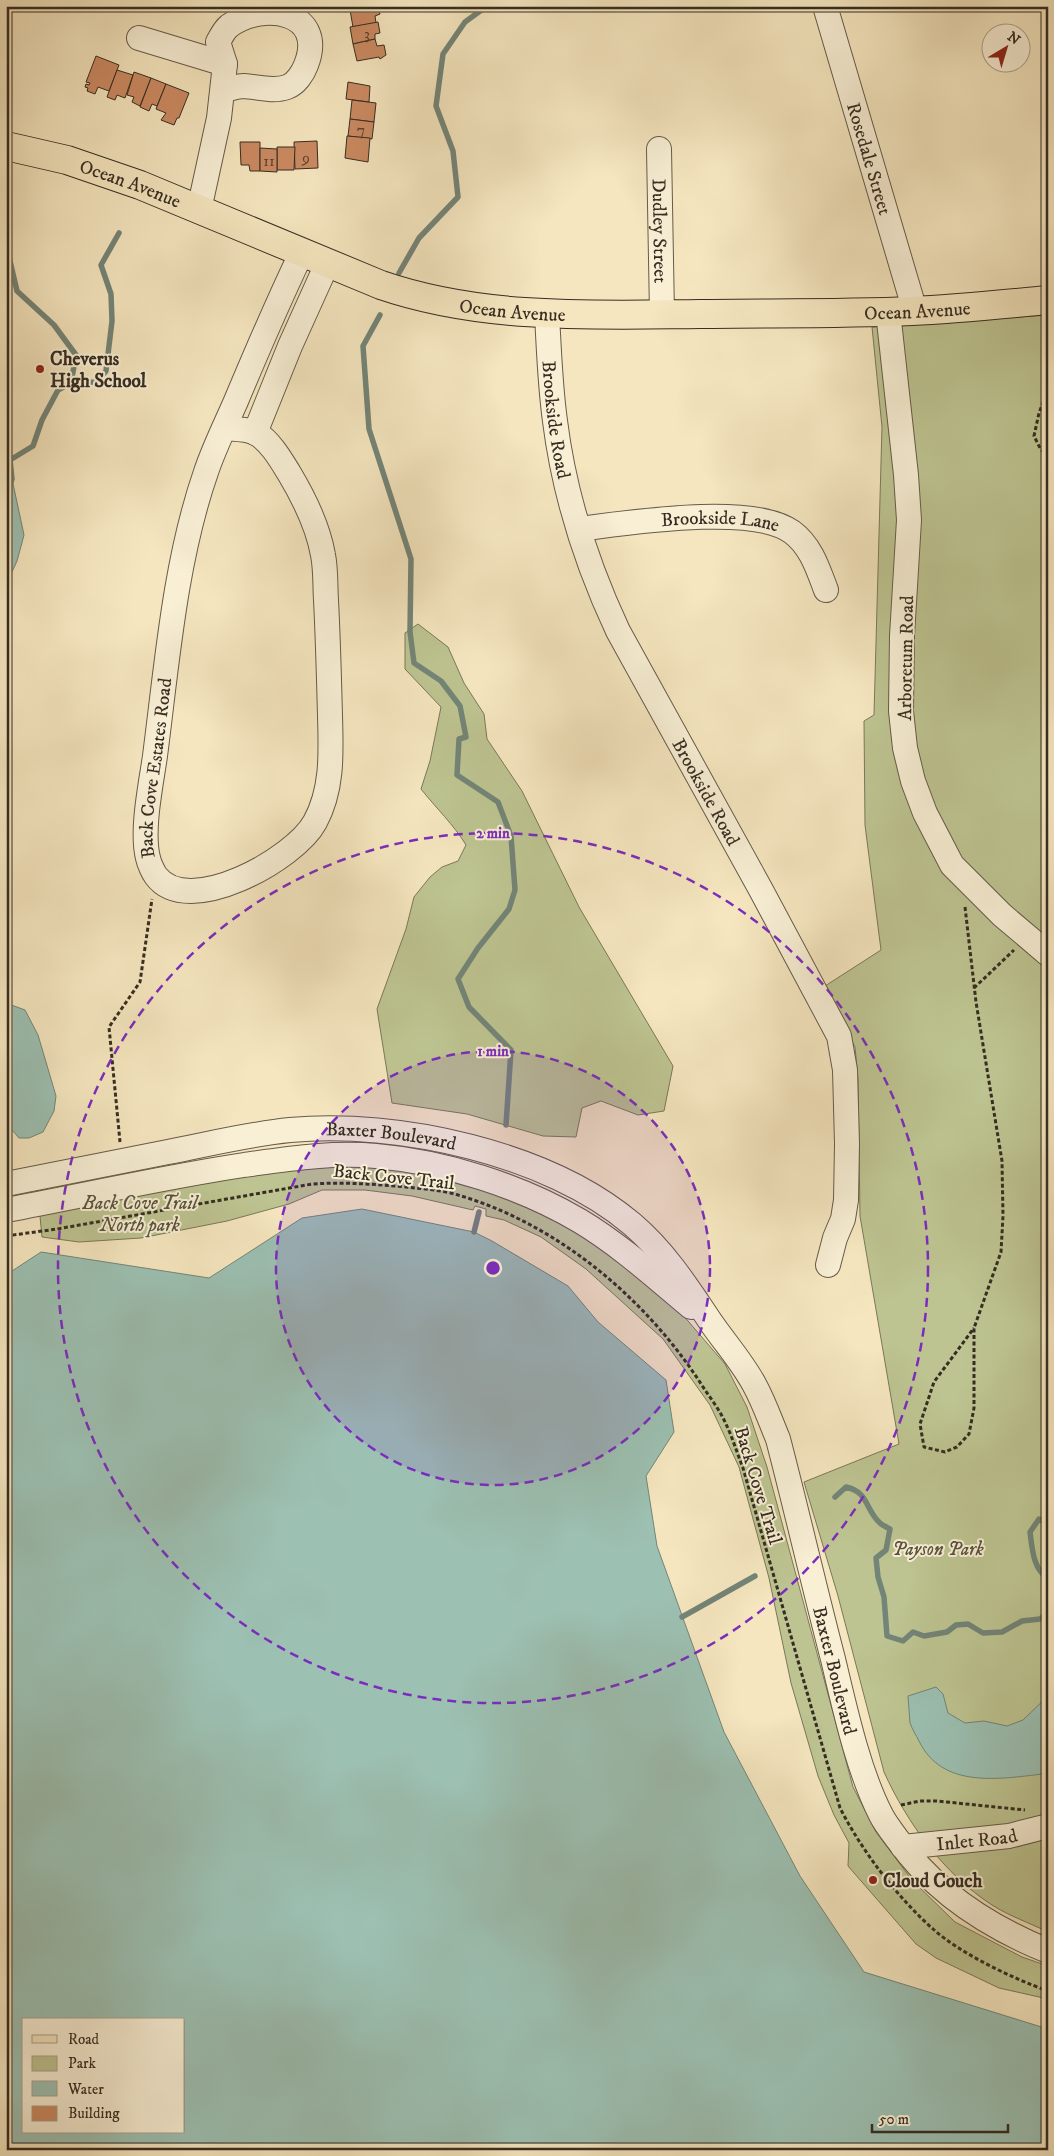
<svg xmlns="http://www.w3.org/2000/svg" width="1054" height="2156" font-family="'IM FELL DW Pica',serif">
<rect width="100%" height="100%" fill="#f5e6bf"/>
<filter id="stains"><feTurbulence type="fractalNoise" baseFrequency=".004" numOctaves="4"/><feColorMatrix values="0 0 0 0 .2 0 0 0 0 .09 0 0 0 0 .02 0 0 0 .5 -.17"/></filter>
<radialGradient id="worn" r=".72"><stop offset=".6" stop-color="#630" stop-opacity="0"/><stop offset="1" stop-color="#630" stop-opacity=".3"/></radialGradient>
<g fill="#bdc491" stroke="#7a785a">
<path d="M1048 315V1932C1030 1923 1009 1916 992 1905 944 1874 907 1823 884 1772L838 1596 804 1482 899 1444 860 1216 858 1079 855 1047 825 986 881 950 865 825 864 721 874 715 882 427 872 327Z"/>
<path d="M418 624 448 647 464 683 484 714 487 739 522 791 579 907 673 1066 664 1111 638 1115 601 1101 582 1108 576 1137 543 1136 467 1114 392 1103 377 1009 406 929 414 897 430 877 442 867 458 861 466 845C454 825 436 808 421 789L430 761 441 707 405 669V633Z"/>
<polygon points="279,1163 422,1165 580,1223 658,1286 725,1364 747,1407 767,1467 853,1787 876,1832 912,1880 955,1922 1022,1957 1048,1966 1048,1999 999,1988 936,1958 916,1944 848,1866 849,1843 834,1815 818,1776 791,1683 769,1578 739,1467 710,1405 663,1339 586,1269 541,1237 504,1220 486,1216 486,1209 475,1206 473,1210 412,1196 365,1190 322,1190 289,1204 227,1221 141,1238 79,1242 42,1237 39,1206"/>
</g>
<g fill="#9cc0b2" stroke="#738578" fill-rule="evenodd">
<polygon points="12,479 24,535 17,561 6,585 6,490"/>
<polygon points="6,1003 25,1010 38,1035 56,1096 54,1111 43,1132 29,1138 19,1138 12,1130 6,1109"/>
<path d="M362 1209 474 1232 492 1241 568 1286 598 1322 666 1380 674 1432 646 1476 657 1546 724 1732 800 1876 864 1972 1048 2029V2150H6V1275L41 1252 209 1278 302 1218ZM24 2020H184V2132H24Z"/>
<path d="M936 1687 943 1694 948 1713 965 1723 984 1721 1007 1726 1023 1720 1048 1696V1772L1043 1774C999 1779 942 1789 919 1741 916 1735 912 1729 910 1723 909 1714 909 1705 908 1696Z"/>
</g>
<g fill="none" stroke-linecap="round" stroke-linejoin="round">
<g stroke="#738578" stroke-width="5.5">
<polyline points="6,244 17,291 54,325 76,355 71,383"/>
<polyline points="399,273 419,238 458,197 453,151 436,106 443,54 465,22 487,6"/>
<polyline points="380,315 363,346 369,429 411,559 410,632 414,663 441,681 460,706 466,737 459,739 457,775 498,802 511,836 515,890 509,909 478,948 458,979 469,1007 511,1050 506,1125"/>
<polyline points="6,498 12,479 10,460 33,446 42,420 58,390 71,383 97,382 106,371 112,321 111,294 101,265 119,233"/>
<polyline points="474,1232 479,1212"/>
<path d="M835 1497 846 1487C869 1492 865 1510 880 1523 882 1525 886 1527 890 1529L886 1550 876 1558 878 1577 884 1597 887 1636 903 1641 913 1632 924 1636 947 1632 956 1625 968 1624 983 1633 1002 1632 1022 1621 1040 1619 1048 1612"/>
<path d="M1048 1524 1039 1519 1030 1532C1032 1547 1033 1570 1048 1578"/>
<polyline points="682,1617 755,1576"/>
</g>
</g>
<g fill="#cb8a62" stroke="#362d22">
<polygon points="344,6 369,6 345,12"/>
<polygon points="369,6 378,6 380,14 375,16 376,23 353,27 350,10"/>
<polygon points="378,22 380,33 375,34 375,39 353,44 350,27"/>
<polygon points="375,39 377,46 384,45 386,55 380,59 379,57 357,61 353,44"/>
<polygon points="96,56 119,65 109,91 98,87 95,94 87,91 88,88 85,87 86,84 89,85 90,83 86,82"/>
<polygon points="117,70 133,75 125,98 117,95 115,100 107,97"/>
<polygon points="134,72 151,78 140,106 132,102 134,97 127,95"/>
<polygon points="151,78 166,84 157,106 152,104 149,111 140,107"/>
<polygon points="348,82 370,86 369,102 346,99"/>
<polygon points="166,84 189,93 179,118 177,118 174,125 161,120 166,113 156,109"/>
<polygon points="352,100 376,103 374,122 350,119"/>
<polygon points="350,119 374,122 372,139 348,136"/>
<polygon points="347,136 370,138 368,162 345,158"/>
<polygon points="317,141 318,168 295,169 294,142"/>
<polygon points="240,142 260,142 260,171 250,171 249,165 241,165"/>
<polygon points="277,147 295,147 294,170 277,170"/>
<polygon points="260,148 277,149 277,172 260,171"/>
</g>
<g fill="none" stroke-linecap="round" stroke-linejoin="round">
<defs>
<g id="minor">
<path id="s1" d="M825 6 915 311"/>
<polyline points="139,38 225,64"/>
<path id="s2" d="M659 149 662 314"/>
<path d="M199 210 219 118 225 64 218 42C221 37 224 30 229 26 264 0 327 12 306 65 303 73 296 84 287 87 273 92 258 87 244 86 237 86 229 89 222 91"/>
<polyline points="888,312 906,475 909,520 902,636 901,711 905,748 913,781 925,813 952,865 1002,915 1048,954"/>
<path id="s3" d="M547 315C549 350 550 385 555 421 564 493 587 565 618 631L761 890 839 1036 845 1070 847 1144 846 1200 843 1219 835 1238 828 1265"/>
<path id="s4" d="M224 428C234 429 248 429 256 433 270 441 281 460 289 473 304 498 318 526 323 555 326 570 325 585 326 600 328 639 329 677 330 716 331 752 333 789 315 822 295 859 188 919 156 876 153 872 149 863 148 858 141 831 151 784 155 756 167 663 175 561 206 472 214 448 226 424 236 401 257 351 278 302 301 254"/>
<polyline points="255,433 290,346 327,264"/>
<path id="s5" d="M579 529C628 523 752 503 792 532 811 546 818 569 826 590"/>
<path id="s6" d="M6 1184C60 1173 114 1163 168 1152 209 1144 249 1134 290 1130 398 1120 548 1153 632 1224 665 1252 688 1288 712 1324 726 1344 742 1362 754 1384 764 1402 770 1420 778 1439 797 1512 814 1586 833 1659 845 1709 858 1770 881 1815 885 1823 892 1832 898 1840 935 1893 989 1927 1048 1951"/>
<path d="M6 1210C86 1195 164 1177 244 1165 288 1159 332 1152 376 1156 445 1162 521 1186 580 1221 620 1245 655 1277 691 1307"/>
<path id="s7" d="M903 1847 1009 1836 1048 1826"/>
</g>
<g id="major">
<path id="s8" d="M6 146 67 160 140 185 381 285C483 320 594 315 700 314 770 313 841 314 912 311 957 309 1003 304 1048 300"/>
</g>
</defs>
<use href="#minor" stroke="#665b49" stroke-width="26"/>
<use href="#major" stroke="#362d22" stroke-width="30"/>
<g stroke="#362d22" stroke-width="3" stroke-dasharray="4 2.5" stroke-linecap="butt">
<polyline points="1048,389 1039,413 1034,436 1041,450 1048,454"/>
<polyline points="965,907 976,1002 1002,1161 1003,1216 1001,1252 974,1328 974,1408 969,1434 957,1447 945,1452 924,1447 920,1424 934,1382 974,1328"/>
<polyline points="974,988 1014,950"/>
<polyline points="120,1142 109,1027 140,982 152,899"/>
<path d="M6 1236 57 1229 312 1184C344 1182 374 1184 406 1187 423 1189 442 1190 458 1195 560 1225 649 1301 705 1390 712 1400 720 1411 725 1422 732 1436 737 1453 743 1468L840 1808C862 1851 897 1897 933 1929 961 1954 1012 1978 1048 1991"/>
<polyline points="901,1805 920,1801 937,1801 1025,1810"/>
</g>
<use href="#minor" stroke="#f8efd5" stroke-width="24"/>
<use href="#major" stroke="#f5e6bf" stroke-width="28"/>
</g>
<circle cx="493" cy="1268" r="217" fill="#7b2cbf" fill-opacity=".12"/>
<g fill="none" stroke="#7b2cbf" stroke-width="2.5" stroke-dasharray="9 6">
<circle cx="493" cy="1268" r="217"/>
<circle cx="493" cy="1268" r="435"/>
</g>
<g fill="#8f2418" stroke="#f8efd5" stroke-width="2">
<circle cx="40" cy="369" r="5"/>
<circle cx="873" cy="1880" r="5"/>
</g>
<g text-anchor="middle" stroke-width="4" stroke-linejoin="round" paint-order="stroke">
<g font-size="16" fill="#5b4432">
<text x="367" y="39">3</text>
<text x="361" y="135">7</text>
<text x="306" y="163">9</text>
<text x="269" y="166">11</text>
</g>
<g font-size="19" fill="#362d22" stroke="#f8efd5">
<text dy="7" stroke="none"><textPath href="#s1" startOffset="159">Rosedale Street</textPath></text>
<text dy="7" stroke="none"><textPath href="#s8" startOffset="130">Ocean Avenue</textPath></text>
<text dy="7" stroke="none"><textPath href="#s2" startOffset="82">Dudley Street</textPath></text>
<text dy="7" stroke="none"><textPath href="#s8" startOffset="535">Ocean Avenue</textPath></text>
<text dy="7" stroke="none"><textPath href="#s8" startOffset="940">Ocean Avenue</textPath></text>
<text dy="7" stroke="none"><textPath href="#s3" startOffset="105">Brookside Road</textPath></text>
<text dy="7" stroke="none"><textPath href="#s5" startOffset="142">Brookside Lane</textPath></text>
<text transform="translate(905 658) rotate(-89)" y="7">Arboretum Road</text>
<text dy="7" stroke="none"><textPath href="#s4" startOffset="740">Back Cove Estates Road</textPath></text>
<text dy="7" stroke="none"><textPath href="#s3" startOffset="510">Brookside Road</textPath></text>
<text dy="7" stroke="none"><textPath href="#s6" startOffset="391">Baxter Boulevard</textPath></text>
<text transform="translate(394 1176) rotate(6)" y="7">Back Cove Trail</text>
<text transform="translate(759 1485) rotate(73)" y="7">Back Cove Trail</text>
<text dy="7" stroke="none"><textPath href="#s6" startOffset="1152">Baxter Boulevard</textPath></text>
<text dy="7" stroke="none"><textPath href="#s7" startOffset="74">Inlet Road</textPath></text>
</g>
<g font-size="19" font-weight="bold" fill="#362d22" stroke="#f8efd5" text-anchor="start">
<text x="50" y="365">Cheverus<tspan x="50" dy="22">High School</tspan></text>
<text x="883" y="1887">Cloud Couch</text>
</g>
<g font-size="19" font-style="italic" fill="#58533e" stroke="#f8efd5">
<text x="140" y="1209">Back Cove Trail<tspan x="140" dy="22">North park</tspan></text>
<text x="938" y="1555">Payson Park</text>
</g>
</g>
<circle cx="493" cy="1268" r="8" fill="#7b2cbf" stroke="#f8efd5" stroke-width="2.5"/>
<g font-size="15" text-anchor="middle" font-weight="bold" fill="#7b2cbf" stroke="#f8efd5" stroke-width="4" stroke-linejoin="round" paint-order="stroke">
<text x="493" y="838">2 min</text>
<text x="493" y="1056">1 min</text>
</g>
<rect width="1054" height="2156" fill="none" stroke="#f5e6bf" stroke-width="25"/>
<rect x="8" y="8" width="1039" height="2141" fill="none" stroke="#362d22" stroke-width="2.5"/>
<rect x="12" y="12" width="1029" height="2131" fill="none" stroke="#362d22"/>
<rect x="22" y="2018" width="162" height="115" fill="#f8efd5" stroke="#aaa18d"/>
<rect x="32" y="2035" width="25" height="8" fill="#f5e6bf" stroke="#aaa18d"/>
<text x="68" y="2044" font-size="15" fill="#362d22">Road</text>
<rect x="32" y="2056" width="25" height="15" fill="#bdc491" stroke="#aaa18d"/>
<text x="68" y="2068" font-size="15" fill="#362d22">Park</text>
<rect x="32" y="2081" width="25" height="15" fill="#9cc0b2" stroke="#aaa18d"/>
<text x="68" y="2094" font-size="15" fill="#362d22">Water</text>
<rect x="32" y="2106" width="25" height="15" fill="#cb8a62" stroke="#aaa18d"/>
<text x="68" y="2118" font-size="15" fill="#362d22">Building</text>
<g transform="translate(1006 48) rotate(38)"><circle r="24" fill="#f8efd5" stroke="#aaa18d"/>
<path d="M0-4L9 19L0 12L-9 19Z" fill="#8f2418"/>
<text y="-8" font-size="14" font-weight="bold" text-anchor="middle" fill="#362d22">N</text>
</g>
<path d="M872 2124v8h136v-8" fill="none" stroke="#362d22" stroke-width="2.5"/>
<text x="879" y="2124" font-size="15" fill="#362d22" stroke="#f8efd5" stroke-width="4" paint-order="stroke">50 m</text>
<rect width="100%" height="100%" filter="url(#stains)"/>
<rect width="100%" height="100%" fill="url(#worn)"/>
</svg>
